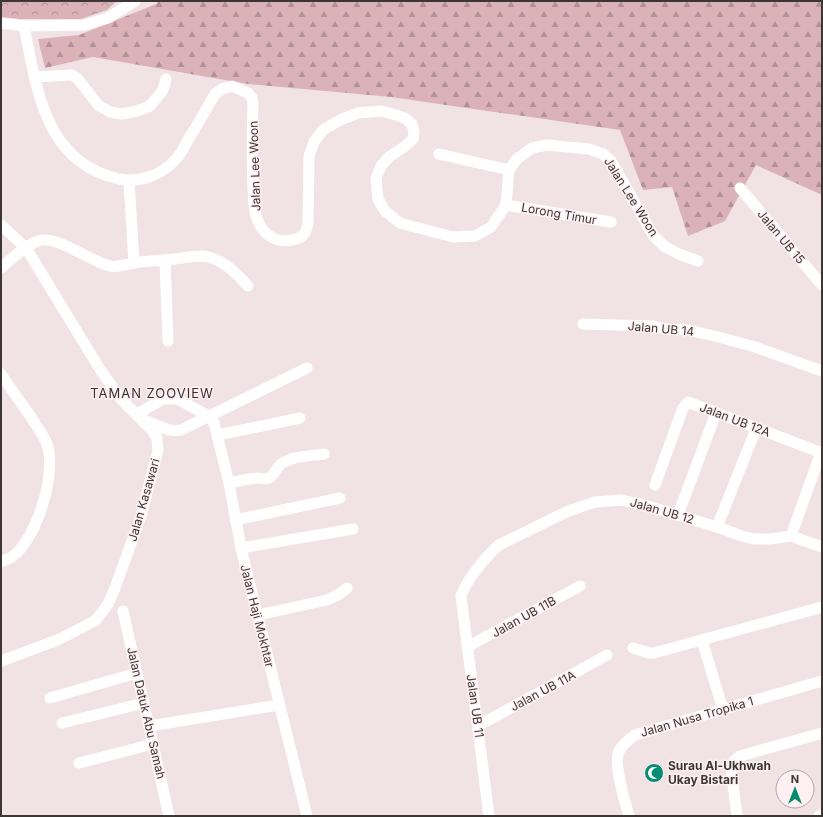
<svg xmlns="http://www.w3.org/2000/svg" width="823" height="817" font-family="Inter,sans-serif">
<defs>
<pattern id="forest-firs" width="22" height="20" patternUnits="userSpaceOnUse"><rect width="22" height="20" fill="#dab2b8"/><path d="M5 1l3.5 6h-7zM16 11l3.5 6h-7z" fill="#b29296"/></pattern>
<pattern id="park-crowns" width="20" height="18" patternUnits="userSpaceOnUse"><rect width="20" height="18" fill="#dab2b8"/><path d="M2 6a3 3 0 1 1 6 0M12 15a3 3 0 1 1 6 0" fill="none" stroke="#b29296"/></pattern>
</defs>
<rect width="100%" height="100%" fill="#f1e3e5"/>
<polygon fill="url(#forest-firs)" points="159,1 822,1 822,195 756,165 725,221 688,236 672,187 643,190 620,130 391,97 248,84 93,57 45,68 38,39 79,35 156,4"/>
<polygon fill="url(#park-crowns)" points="1,1 117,1 107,10 81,19 20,19 1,17"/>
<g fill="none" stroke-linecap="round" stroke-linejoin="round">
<g stroke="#fff" stroke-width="11">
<polyline points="1,23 24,26 85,25 108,18 135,1"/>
<path d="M24 26C37 89 44 162 119 179 140 183 162 175 176 159 182 153 185 145 189 138 198 124 206 109 215 94L222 89 232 86 248 93 252 98 253 105C252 133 252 160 253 188 254 199 253 211 258 221 264 236 277 243 292 240 297 239 302 238 305 233 306 230 307 227 308 224L309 156 314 142 323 130 340 120 358 113 381 111 396 115 405 118 412 124 414 132 413 139 404 147 389 157 381 166 376 178 378 199 385 211 400 223 453 237 475 236 491 227 506 205 509 170 517 159 532 148 547 145 589 149 603 154 611 161 653 235 665 247 679 254 698 261"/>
<polyline points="34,77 72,75 78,79 98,105 110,112 122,114 137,111 150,106 163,90 166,79"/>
<polyline points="439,154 509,170"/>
<polyline points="129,181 134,263"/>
<polyline points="740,188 822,285"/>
<polyline points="506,205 611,222"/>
<polyline points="1,225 26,248 101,371 121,399 151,429 157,438 158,450 141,516 115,588 108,604 96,620 60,639 1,661"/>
<path d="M165 260C177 259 190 256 202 256 221 257 236 273 248 286"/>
<path d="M1 268C12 259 24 246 38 241 55 234 91 262 110 266 118 268 126 264 134 263 144 261 155 261 165 260L168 341"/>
<polyline points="583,324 652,326 666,329 689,330 726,339 755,347 822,371"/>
<path d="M1 374C11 389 21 403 31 417 36 426 43 434 47 444 57 473 37 539 12 557 9 559 4 560 1 562"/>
<polyline points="137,414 163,399 177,399 209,416 214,423 229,483 241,548 307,816"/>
<path d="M144 420C155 424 169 433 181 430L307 368"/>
<polyline points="218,435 300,418"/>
<path d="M229 483C238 481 247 479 257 478 261 478 265 480 269 478 274 476 276 468 281 464 293 456 310 456 324 454"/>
<polyline points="655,485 683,408 688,402 822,453"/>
<polyline points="678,515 716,413"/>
<polyline points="235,520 340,498"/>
<polyline points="717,527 756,429"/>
<polyline points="791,536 821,452"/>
<polyline points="241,548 353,529"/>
<polyline points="123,611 169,816"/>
<polyline points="258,615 327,600 338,595 347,588"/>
<polyline points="702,640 723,710"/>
<polyline points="467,647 580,586"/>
<polyline points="633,648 649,653 654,653 822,607"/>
<polyline points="50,698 137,673"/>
<polyline points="62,723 144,703"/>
<polyline points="149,726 279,705"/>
<polyline points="478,726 607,655"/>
<polyline points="79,763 153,744"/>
<path d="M489 816 461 596C465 582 487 555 499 545L566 512 595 502 621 500 644 505 717 527 742 536 754 539H770L791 536 822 547"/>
<path d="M629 816C625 801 613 765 619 751 623 744 628 740 635 735L822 681"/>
<polyline points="737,816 731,768 734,761 740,756 822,733"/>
<polyline points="819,816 822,815"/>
</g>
</g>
<defs>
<symbol id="mosque-disc" viewBox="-11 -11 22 22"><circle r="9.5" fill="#058c72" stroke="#fff0f2"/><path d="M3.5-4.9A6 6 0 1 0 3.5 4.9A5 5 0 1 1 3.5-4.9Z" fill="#fff"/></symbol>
</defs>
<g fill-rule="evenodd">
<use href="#mosque-disc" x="643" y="762" width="22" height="22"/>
</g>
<g text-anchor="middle" stroke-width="3" stroke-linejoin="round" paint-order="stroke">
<g font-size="12" fill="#3c3637" stroke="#fff0f2">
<text transform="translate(255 166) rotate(-92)" y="4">Jalan Lee Woon</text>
<text transform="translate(631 197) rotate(58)" y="4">Jalan Lee Woon</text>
<text transform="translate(559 214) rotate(10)" y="4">Lorong Timur</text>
<text transform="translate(781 237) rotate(50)" y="4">Jalan UB 15</text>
<text transform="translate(661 329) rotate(5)" y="4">Jalan UB 14</text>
<text transform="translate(735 420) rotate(21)" y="4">Jalan UB 12A</text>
<text transform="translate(144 500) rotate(-74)" y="4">Jalan Kasawari</text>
<text transform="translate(662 511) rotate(16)" y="4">Jalan UB 12</text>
<text transform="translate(257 616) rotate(76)" y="4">Jalan Haji Mokhtar</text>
<text transform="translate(524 617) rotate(-29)" y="4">Jalan UB 11B</text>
<text transform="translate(543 691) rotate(-28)" y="4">Jalan UB 11A</text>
<text transform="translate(475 706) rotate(82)" y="4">Jalan UB 11</text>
<text transform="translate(146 713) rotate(77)" y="4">Jalan Datuk Abu Samah</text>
<text transform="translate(697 717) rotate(-16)" y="4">Jalan Nusa Tropika 1</text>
</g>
<g font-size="12" font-weight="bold" fill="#3c3637" stroke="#fff0f2" text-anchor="start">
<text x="668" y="770">Surau Al-Ukhwah<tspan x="668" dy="14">Ukay Bistari</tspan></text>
</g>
<g font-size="13" letter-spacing="1" fill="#3a3031" stroke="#fff0f2">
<text x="152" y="398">TAMAN ZOOVIEW</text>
</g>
</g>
<rect width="823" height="817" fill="none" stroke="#3c3637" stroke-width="4"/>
<g transform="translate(795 789)"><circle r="19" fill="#fff0f2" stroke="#b1a6a7"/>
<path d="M0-3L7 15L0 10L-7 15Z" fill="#058c72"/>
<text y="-6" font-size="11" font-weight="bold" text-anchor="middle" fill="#3c3637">N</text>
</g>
</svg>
